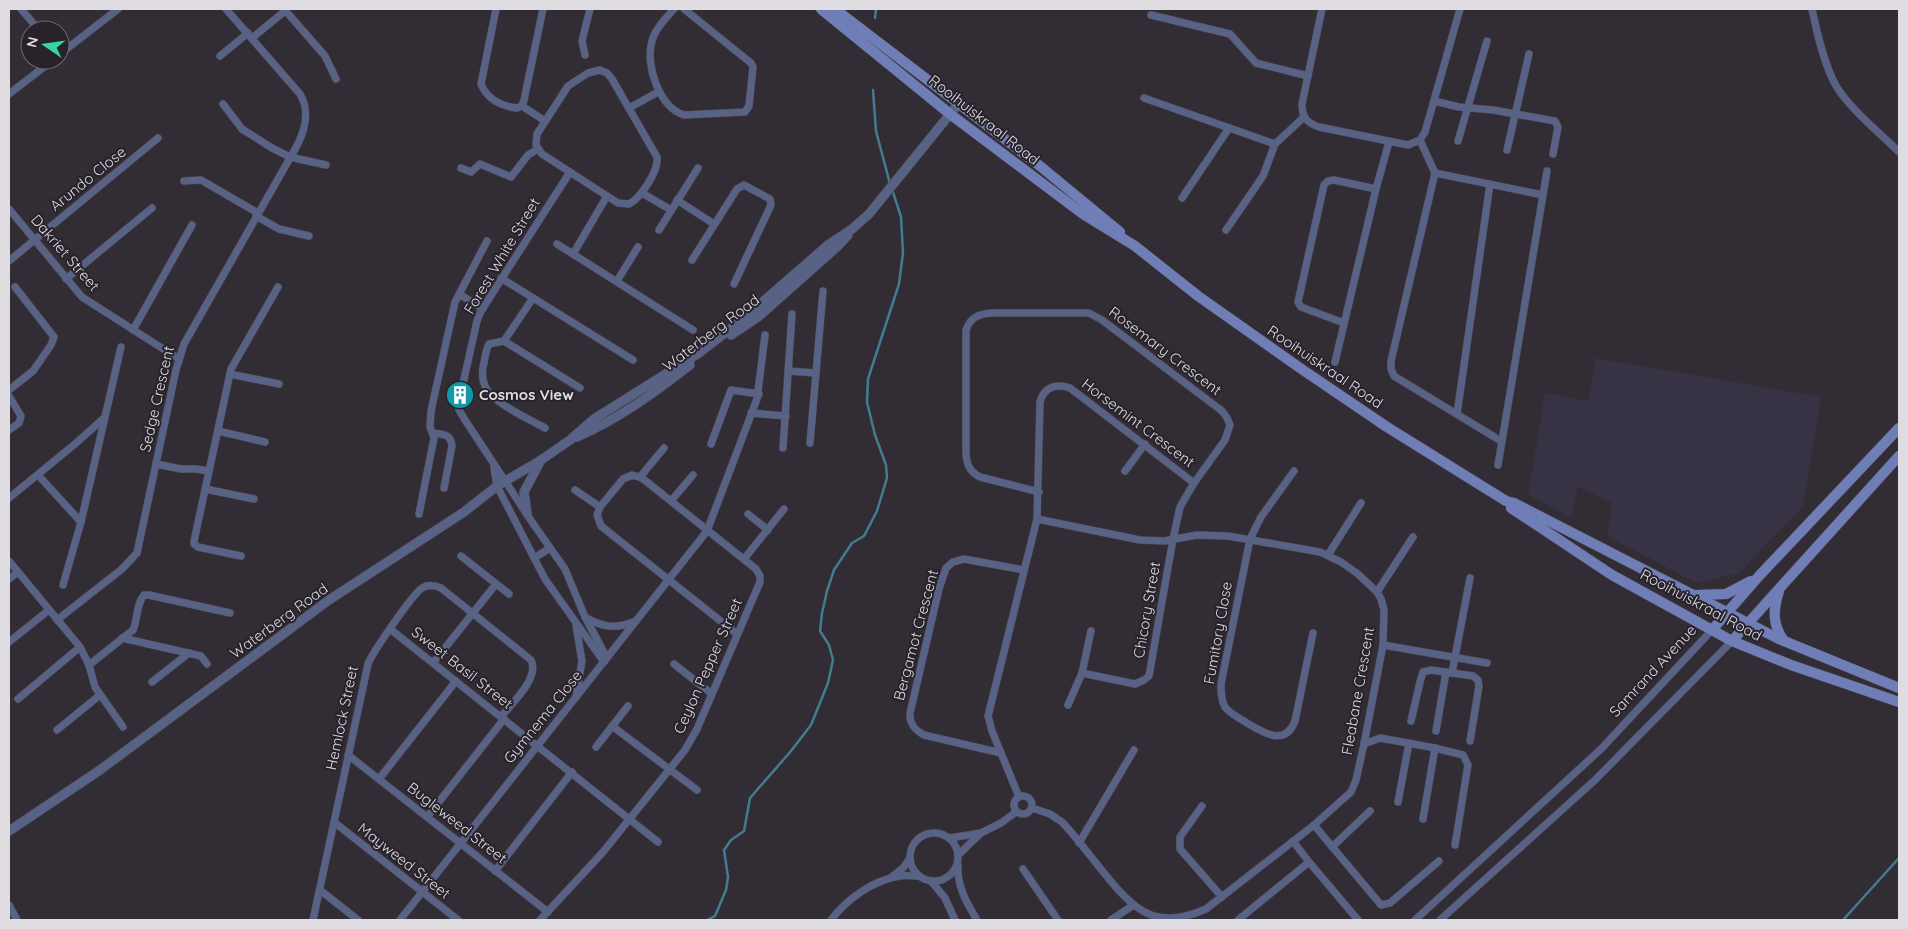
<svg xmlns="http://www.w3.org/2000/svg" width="1908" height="929" font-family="Quicksand,sans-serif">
<rect width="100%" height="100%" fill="#322c35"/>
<polygon fill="#373344" points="1596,358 1821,397 1803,506 1737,575 1735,574 1697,583 1607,536 1612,503 1578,486 1573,511 1570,517 1528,495 1545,393 1589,401"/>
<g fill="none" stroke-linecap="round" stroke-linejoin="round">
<g stroke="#427d8f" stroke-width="2.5">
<polyline points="875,18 876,9"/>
<polyline points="873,90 876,131 890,184"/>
<polyline points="707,920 715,916 726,890 728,877 724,850 731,840 744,831 750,798 791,751 811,725 828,683 833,660 829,645 820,631 822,613 827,591 834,570 852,543 864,536 877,511 887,478 886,465 875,435 867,402 868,379 899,284 903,253 901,217 892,189"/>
<polyline points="1843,920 1899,858"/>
</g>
<polyline stroke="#4c464f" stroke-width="7" stroke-dasharray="7 3.5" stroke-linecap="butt" points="459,402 462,388"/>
<defs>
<g id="minor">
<polyline points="21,9 39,30"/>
<polyline points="284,9 325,56 336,79"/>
<path d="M496 9 481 84C487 99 501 106 517 108L522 106 524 100 543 9"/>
<path d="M674 9C666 18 655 29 652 41 645 65 659 107 684 115L745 112 749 106 753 67 751 63 684 9"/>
<path d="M1322 9 1302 104C1302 117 1307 123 1319 127L1408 145 1420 140 1425 132 1460 9"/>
<path d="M1812 9C1817 33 1823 60 1834 82 1846 106 1880 133 1899 152"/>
<polyline points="1151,15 1230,34 1256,63 1308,76"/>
<polyline points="252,38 285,11"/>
<polyline points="60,54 118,9"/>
<polyline points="585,55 582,41 590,9"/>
<polyline points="220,56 248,33"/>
<path d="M600 70 607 73 612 79 657 157C659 170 641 198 629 204L618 203 607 196 542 154 536 145 537 134 568 86 588 73Z"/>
<polyline points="9,94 53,60"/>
<polyline points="1144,98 1275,144"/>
<polyline points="1434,101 1459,107 1493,110 1555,121 1558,127 1553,154"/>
<polyline points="223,104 242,129 272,148 290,157 326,165"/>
<polyline points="522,106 545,121"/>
<polyline points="629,108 658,92"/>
<polyline points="1420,140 1435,173 1543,195"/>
<polyline points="1458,141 1487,41"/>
<polyline points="1507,150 1529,54"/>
<polyline points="461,168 471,172 480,164 511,177 528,155 538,149"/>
<polyline points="1435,173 1391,361 1391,369 1394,376 1501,441"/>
<polyline points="184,181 201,180 258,213"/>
<polyline points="642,193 671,210"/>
<polyline points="1182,198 1229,128"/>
<polyline points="677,200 714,224"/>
<polyline points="9,209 82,297 179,359"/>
<polyline points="256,216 279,229 309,236"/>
<polyline points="659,230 698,168"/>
<polyline points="1226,230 1263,176 1275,144 1304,117"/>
<polyline points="557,244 693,330"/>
<polyline points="573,254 607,196"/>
<polyline points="692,260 737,189 744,185 770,199 771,205 734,284"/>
<polyline points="9,261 158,138"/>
<polyline points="501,278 633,360"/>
<polyline points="66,279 152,208"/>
<polyline points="617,281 638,247"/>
<polyline points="459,294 483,309"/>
<polyline points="1344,323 1301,307 1298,302 1324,185 1328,181 1334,180 1376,189"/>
<polyline points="133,330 192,225"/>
<polyline points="504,341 533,298"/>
<polyline points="1335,362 1376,189 1389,142"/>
<polyline points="788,371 815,373"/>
<polyline points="230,374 279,384"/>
<polyline points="462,388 477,321 481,311 570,172"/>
<polyline points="9,390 33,371 51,345 54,337 15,287"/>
<polyline points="9,396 21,416 19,423 9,430"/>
<polyline points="459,402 459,410 465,420 534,525 565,569 585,617 607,658"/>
<polyline points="751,413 786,416"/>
<polyline points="1457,414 1490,184"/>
<path d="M545 428C529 419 492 403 485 386 482 379 482 370 484 363 485 356 486 350 489 344L504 341 580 388"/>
<polyline points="218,431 265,442"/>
<path d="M433 433C443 434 451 434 452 446L444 488"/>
<polyline points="810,443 823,291"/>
<polyline points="711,444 731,390 759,394"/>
<polyline points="783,448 792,314"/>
<polyline points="156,464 181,469 196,469 209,471"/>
<polyline points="1498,465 1547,171"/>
<polyline points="494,468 497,486 545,579 604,662"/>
<polyline points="1125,471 1145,444"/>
<path d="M1294 471 1261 517 1250 539 1221 684C1221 692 1221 700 1225 707 1230 714 1240 718 1247 723 1264 733 1285 747 1295 721L1313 633"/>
<polyline points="38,475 81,522"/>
<polyline points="640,477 664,448"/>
<polyline points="205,489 254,499"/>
<polyline points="575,490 600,507"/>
<path d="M1039 492 980 477C970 472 967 465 966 454V330C970 318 978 314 991 313H1089L1102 320 1222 411 1227 418 1230 425 1225 440 1194 483 1180 507 1173 539 1149 676 1144 680 1135 684 1082 673"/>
<polyline points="9,498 75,444 104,418"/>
<polyline points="671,501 693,475"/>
<polyline points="419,514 434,438 430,427 431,411 455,302 487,241"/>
<polyline points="748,514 768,530"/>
<polyline points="1328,555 1361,503"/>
<polyline points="241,556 198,547 194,544 194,541 231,369 278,287"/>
<polyline points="461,556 509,594"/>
<polyline points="534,558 550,548"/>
<polyline points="744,559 784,509"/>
<polyline points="9,561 80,647 89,665 95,687 123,727"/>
<polyline points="9,579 18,572"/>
<polyline points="63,585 81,522 121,347"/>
<polyline points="1377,592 1413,537"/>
<path d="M585 617C603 628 617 629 636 621"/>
<path d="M57 620 122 569 137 553 176 370 184 344 294 151C304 134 311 112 300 94L226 9"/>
<polyline points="390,629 658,842"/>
<polyline points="122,638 201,656 207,664"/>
<polyline points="9,642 49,610"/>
<polyline points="1383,645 1487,663"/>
<polyline points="433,663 496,584"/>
<polyline points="674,664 712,694"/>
<path d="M89 665 133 630C138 619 136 604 144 595H149L230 613"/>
<polyline points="1452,673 1470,578"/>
<polyline points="152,682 189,653"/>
<polyline points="576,697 582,661 576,626"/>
<polyline points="18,699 80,647"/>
<polyline points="1068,705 1082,673 1091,631"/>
<polyline points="1411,721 1420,682 1423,672 1431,670 1473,676 1478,680 1479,686 1470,741"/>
<polyline points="612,726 697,790"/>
<polyline points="57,730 100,695"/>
<polyline points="1436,731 1446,672"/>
<polyline points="1364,744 1380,738 1435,748 1463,755 1468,765 1455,845"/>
<polyline points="596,747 628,706"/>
<path d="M1001 753 924 735C915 730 909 724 910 713L939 589 946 568 953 562 964 559 1024 570"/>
<polyline points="348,755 548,912"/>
<polyline points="379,779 456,681"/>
<circle cx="1023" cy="805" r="9"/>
<path d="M1019 797 992 731 988 716 1037 519 1040 402C1044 387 1056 383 1070 388L1194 483"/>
<polyline points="1398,802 1409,743"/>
<polyline points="1202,806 1180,837 1180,849 1222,897"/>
<path d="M1032 808 1050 814 1062 822C1079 840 1093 860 1109 879 1138 915 1160 929 1206 909L1314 825 1351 792 1356 780 1364 744 1383 645 1384 610 1381 599 1377 592 1358 574 1341 562 1320 552 1228 536 1197 535 1164 541 1140 540 1037 519"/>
<polyline points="427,817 504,719"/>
<polyline points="1423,819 1435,748"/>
<polyline points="334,822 458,920"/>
<polyline points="1314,825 1381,905 1390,903 1439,861"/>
<circle cx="934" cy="857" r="24"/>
<polyline points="950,838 981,833"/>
<polyline points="1293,841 1309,862 1358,920"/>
<polyline points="1079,843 1134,750"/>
<polyline points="1332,847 1370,811"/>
<polyline points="958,855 981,833 1001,823 1016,812"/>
<path d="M958 866C957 887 967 903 977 920"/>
<polyline points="1023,869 1058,920"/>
<polyline points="495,871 572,772"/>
<polyline points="893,876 904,867 910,858"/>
<polyline points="931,881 945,898 955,920"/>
<polyline points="320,890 358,920"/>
<polyline points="9,905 17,920"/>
<path d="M313 920 368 664C372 653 412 595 422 588 428 584 434 585 441 588L531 660C540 678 512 703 501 717"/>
<polyline points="400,920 707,531 757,399 765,335"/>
<polyline points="540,920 603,852 685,750 697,729 760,582 760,576 756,569 642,478 632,475 623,479 600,507 597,515 601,526 737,634"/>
<path d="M831 920C847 899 872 881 899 876 905 875 912 876 919 876"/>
<polyline points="1111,920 1132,906"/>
<polyline points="1238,920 1309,862"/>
<polyline points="1415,920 1601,749 1712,630"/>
<polyline points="1440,920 1595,780 1732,641"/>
</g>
<g id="tertiary">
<polyline points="731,335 758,317 838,246 848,235"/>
<path d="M577 437C619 419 655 392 690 365"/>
<polyline points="527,513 524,492 541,460"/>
<polyline points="9,831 100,770 329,600 464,512 497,486 541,460 570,440 594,419 699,353 743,319 828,245 852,229 869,214 959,103"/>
</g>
<g id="secondary">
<polyline points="821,9 950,114 1083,214 1135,246 1198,296 1300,368 1387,427 1506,501 1514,503 1779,639 1899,688"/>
<polyline points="835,9 1040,166 1120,232"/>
<polyline points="1511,508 1612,575 1732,641 1791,665 1899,702"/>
<path d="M1779 591C1773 610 1772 624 1784 641"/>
<polyline points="1696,595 1726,594 1751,581"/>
<polyline points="1712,630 1759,576 1899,428"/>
<polyline points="1732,641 1899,456"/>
</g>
</defs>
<use href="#minor" stroke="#4e4851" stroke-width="8"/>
<use href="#tertiary" stroke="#4e4851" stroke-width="10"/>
<use href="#secondary" stroke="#4e4851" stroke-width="11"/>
<use href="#minor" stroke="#586285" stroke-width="7"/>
<use href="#tertiary" stroke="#586285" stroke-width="9"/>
<use href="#secondary" stroke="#6f7eb6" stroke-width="10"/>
</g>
<defs>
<symbol id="building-disc" viewBox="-11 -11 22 22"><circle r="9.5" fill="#0f9aa8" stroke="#28222b"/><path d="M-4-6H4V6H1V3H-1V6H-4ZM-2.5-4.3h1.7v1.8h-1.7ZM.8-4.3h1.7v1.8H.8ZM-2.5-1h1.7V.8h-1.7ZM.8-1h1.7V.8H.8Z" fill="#fff"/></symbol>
</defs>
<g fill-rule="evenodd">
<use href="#building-disc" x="444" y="379" width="32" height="32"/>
</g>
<g text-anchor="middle" stroke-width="4" stroke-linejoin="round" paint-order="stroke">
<g font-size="15" fill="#dfdce2" stroke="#28222b">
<text transform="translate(984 120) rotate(38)" y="5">Rooihuiskraal Road</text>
<text transform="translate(88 179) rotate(-39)" y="5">Arundo Close</text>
<text transform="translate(65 253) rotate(49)" y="5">Dakriet Street</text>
<text transform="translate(502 256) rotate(-59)" y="5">Forest White Street</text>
<text transform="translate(711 333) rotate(-37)" y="5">Waterberg Road</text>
<text transform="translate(1165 351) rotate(37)" y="5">Rosemary Crescent</text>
<text transform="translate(1325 367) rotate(34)" y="5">Rooihuiskraal Road</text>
<text transform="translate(157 399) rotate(-77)" y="5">Sedge Crescent</text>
<text transform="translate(1138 423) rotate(37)" y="5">Horsemint Crescent</text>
<text transform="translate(1701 605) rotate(28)" y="5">Rooihuiskraal Road</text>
<text transform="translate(1147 610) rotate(-80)" y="5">Chicory Street</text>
<text transform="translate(279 621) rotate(-36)" y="5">Waterberg Road</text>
<text transform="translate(1218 633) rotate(-80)" y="5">Fumitory Close</text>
<text transform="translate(916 635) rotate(-75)" y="5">Bergamot Crescent</text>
<text transform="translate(708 666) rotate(-66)" y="5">Ceylon Pepper Street</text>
<text transform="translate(462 668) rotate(38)" y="5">Sweet Basil Street</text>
<text transform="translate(1653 671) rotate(-47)" y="5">Samrand Avenue</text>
<text transform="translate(1358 691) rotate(-80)" y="5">Fleabane Crescent</text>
<text transform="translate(543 717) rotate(-51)" y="5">Gymnema Close</text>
<text transform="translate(342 718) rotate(-78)" y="5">Hemlock Street</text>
<text transform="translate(457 823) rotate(38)" y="5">Bugleweed Street</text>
<text transform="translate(404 861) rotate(38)" y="5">Mayweed Street</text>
</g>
<g font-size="15" font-weight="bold" fill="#dfdce2" stroke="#28222b" text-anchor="start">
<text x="479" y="400">Cosmos View</text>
</g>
</g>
<rect width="1908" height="929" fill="none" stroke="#dfdce2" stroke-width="20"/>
<g transform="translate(45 45) rotate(283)"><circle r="24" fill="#28222b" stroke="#716c74"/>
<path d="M0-4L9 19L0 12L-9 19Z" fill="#37d4a6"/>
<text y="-8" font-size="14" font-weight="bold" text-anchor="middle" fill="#dfdce2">N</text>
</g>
</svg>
